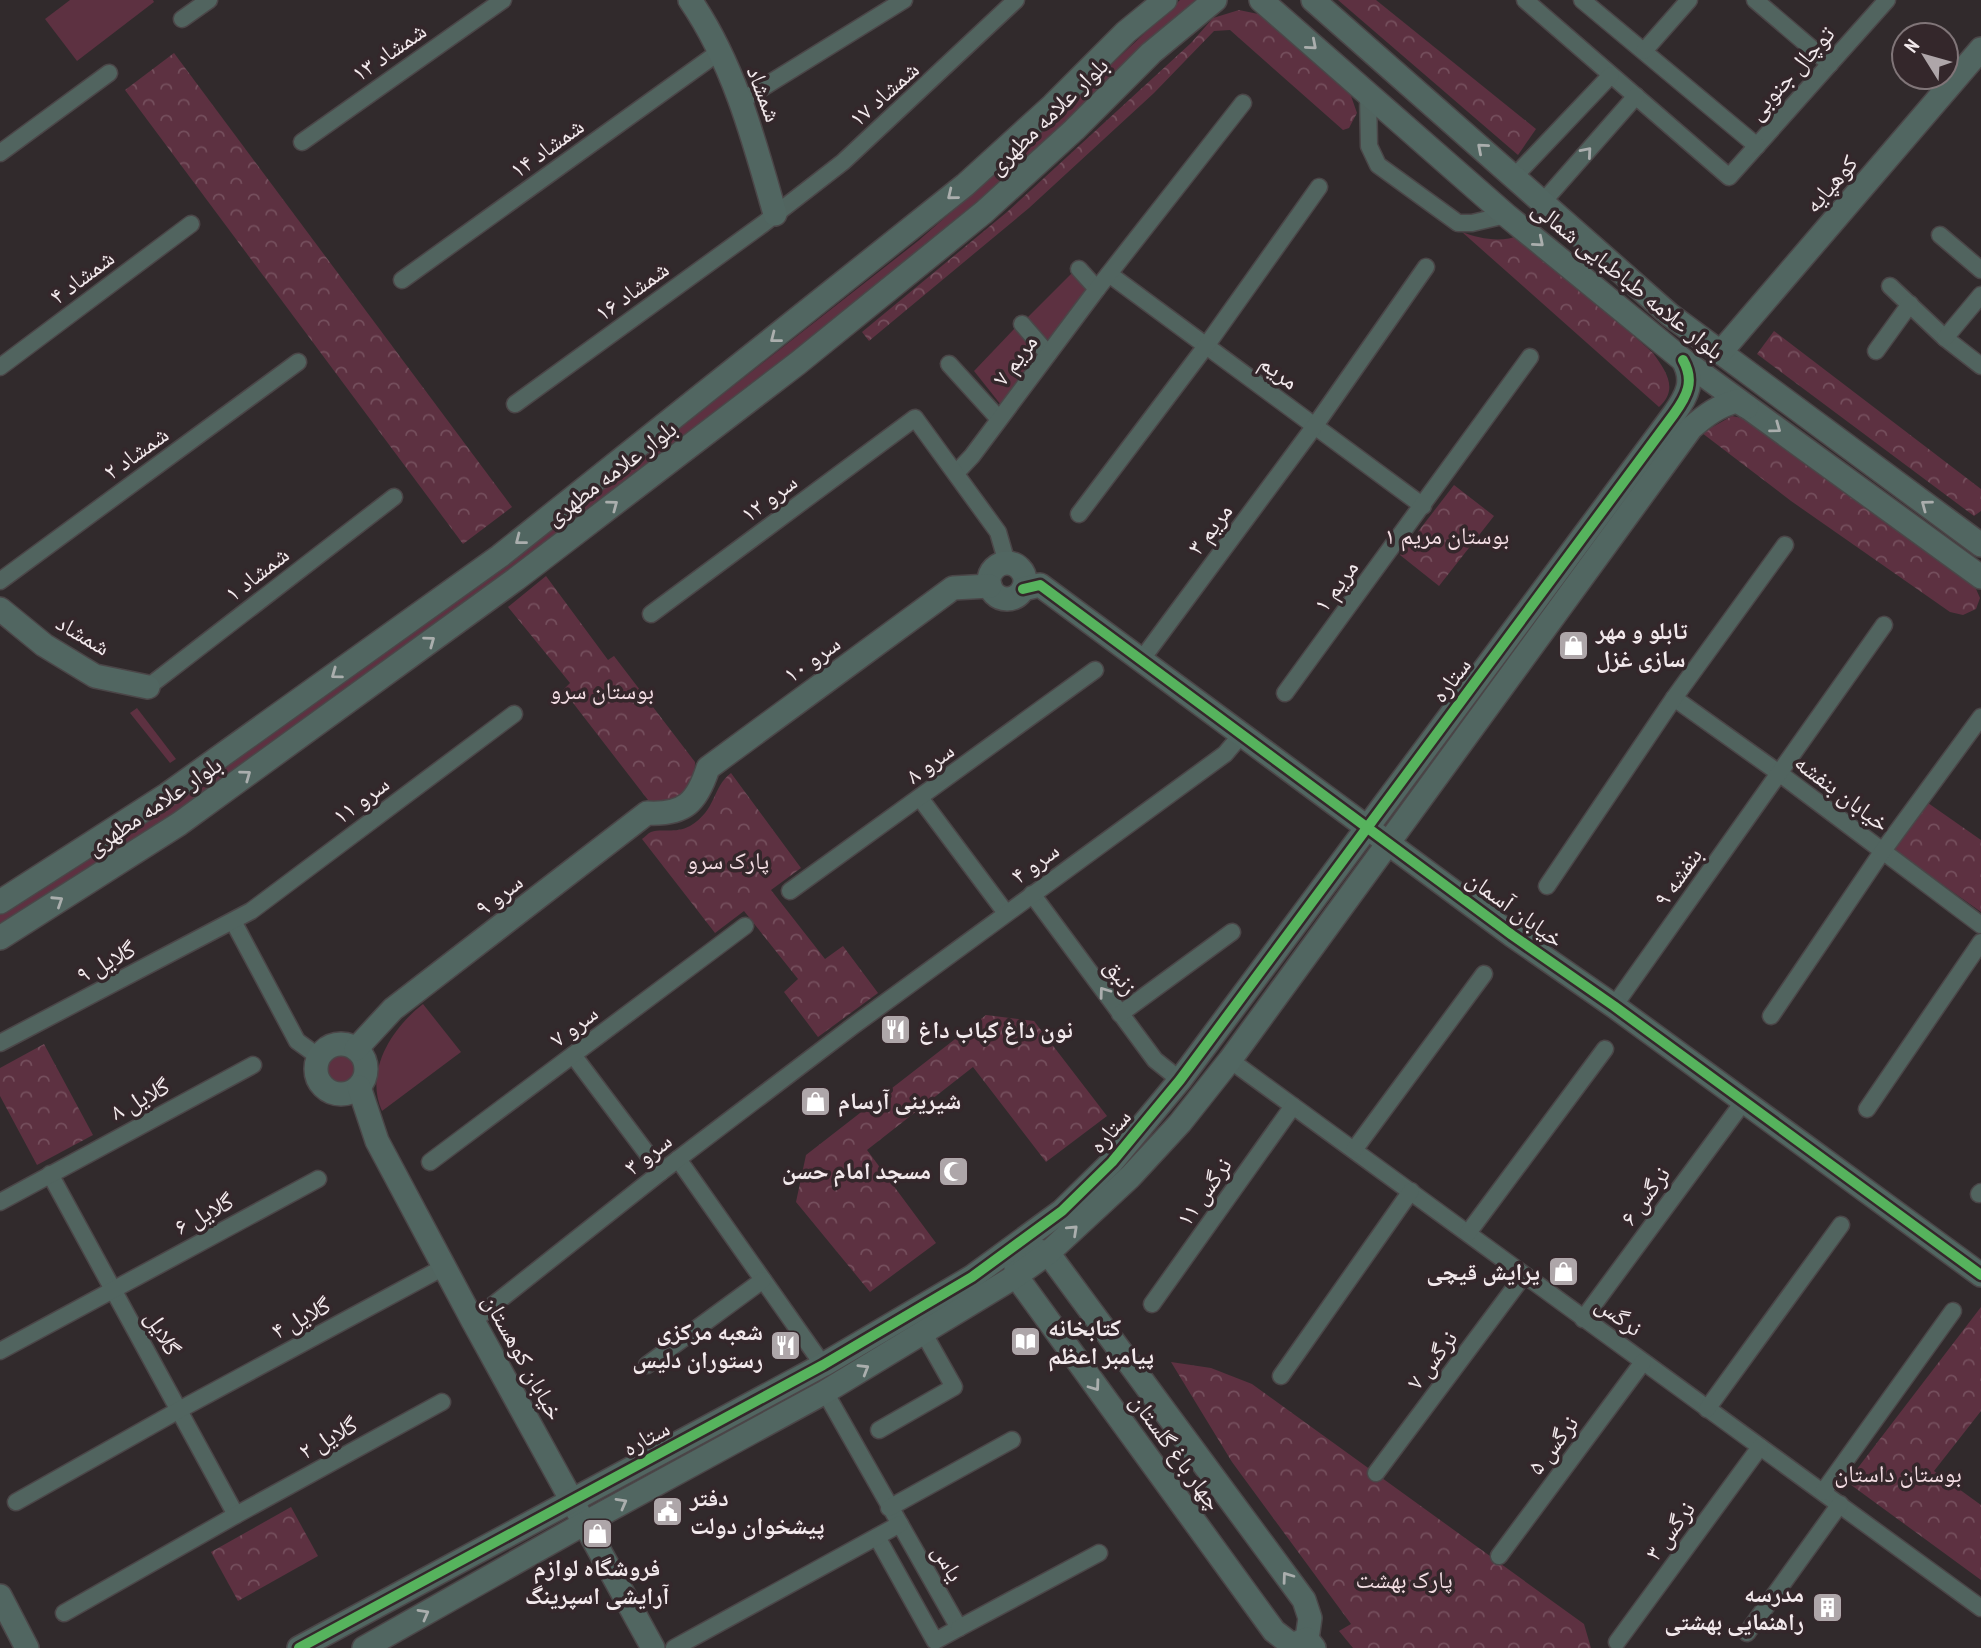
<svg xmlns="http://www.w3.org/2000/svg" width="1981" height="1648" font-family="'PT Sans Narrow','Noto Naskh Arabic',sans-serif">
<defs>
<pattern id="forest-crowns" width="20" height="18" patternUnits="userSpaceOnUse" patternTransform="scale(1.75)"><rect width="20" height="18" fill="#5d3141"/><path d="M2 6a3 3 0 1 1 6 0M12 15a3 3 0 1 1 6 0" fill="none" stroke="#754f5d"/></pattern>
</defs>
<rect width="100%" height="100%" fill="#312a2c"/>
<g fill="#5d3141">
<polygon points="70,0 153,0 154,2 77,61 45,19"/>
<polygon points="1180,0 1195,0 1025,166 676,448 193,806 0,928 0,913 114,841 212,776 493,575 918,241 988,180"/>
<polygon points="1074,271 1090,292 1048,345 1026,319"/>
<polygon points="1015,328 1039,357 1001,405 974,371"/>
<polygon points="137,708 176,759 170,763 130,713"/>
<path d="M423 1004 461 1052 382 1111C364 1071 392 1028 423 1004Z"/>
<circle cx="343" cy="1070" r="16"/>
</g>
<g fill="url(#forest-crowns)">
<polygon points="1338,0 1376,0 1536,129 1518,155"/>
<polygon points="1239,10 1263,15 1350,93 1357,113 1349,128 1343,130 1230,30 1214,31 1154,93 1029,208 869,341 862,332 1007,212 1191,43 1213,18"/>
<polygon points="174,53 512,507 463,544 125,90"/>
<path d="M1462 232C1480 239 1502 243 1520 235L1653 353C1666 371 1679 389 1659 407Z"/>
<polygon points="1774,331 1981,489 1981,511 1974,516 1757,354"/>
<polygon points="1732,416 1747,419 1973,582 1980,598 1976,609 1963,615 1950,612 1791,501 1702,433"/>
<polygon points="1454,485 1494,516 1439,586 1400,555"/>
<path d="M546 576 608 660 614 656 695 762C695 779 686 802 665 804 660 804 653 801 648 800L563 690 570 683 508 607Z"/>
<path d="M731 773 801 868 771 890 825 959 843 946 878 993 818 1037 784 992 798 979 744 911 715 933 642 839C645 837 648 833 651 832 661 828 675 834 690 826 717 810 712 787 731 773Z"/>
<polygon points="1928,803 1981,840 1981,912 1894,850"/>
<polygon points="986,1015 1034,1021 1107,1116 1046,1162 973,1067 867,1150 936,1243 870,1292 796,1202 806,1155"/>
<polygon points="44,1044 93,1135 37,1165 0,1096 0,1068"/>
<polygon points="1981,1307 1981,1411 1934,1471 1981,1505 1981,1580 1847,1482"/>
<polygon points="1171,1362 1211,1368 1252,1384 1584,1624 1591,1648 1353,1648 1339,1631 1351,1624 1232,1462"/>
<polygon points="291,1507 318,1556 238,1601 211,1552"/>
</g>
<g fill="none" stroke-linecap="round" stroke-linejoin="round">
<defs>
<g id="street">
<polyline points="1525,0 1729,177 1887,0"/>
<polyline points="1582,0 1757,146"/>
<polyline points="1755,0 1830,64"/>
<polyline points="182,19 209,0"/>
<polyline points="1644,51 1689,0"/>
<polyline points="1368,94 1369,146 1378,165 1458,223 1472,223 1506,215"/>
<polyline points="741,101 904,0"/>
<polyline points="302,142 503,0"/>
<polyline points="0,153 109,73"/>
<polyline points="1514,177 1611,75"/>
<polyline points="1542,203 1636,96"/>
<polyline points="1940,235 1981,270"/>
<polyline points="1079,269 1097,289"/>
<polyline points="1109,274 1423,506"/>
<polyline points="402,280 719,52"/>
<polyline points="1890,286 1945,338 1981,366"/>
<polyline points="1022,324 1048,354"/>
<polyline points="1945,338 1981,295"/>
<polyline points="1876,351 1910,304"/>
<polyline points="949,364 999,419"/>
<polyline points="0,367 191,224"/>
<polyline points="515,404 763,224 843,162 1016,0"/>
<polyline points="956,473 972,456 1097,289 1243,103"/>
<polyline points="1079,514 1206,346 1319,187"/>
<polyline points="0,581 298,362"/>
<polyline points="651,614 915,418 998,532 1007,563"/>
<polyline points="1142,659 1314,427 1426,267"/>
<polyline points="148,687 394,497"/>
<polyline points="1285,693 1530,357"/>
<polyline points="1674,698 1779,773 1981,925"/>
<polyline points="920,798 1006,913"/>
<polyline points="1547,886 1674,698 1785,545"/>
<polyline points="790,891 1095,670"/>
<polyline points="1032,894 1155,1060 1180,1080"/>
<polyline points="233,921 297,1041 319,1057"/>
<polyline points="1614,1006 1884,625"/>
<polyline points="1120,1014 1232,932"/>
<polyline points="1771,1016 1882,852 1981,717"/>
<polyline points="0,1043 251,911 514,714"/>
<polyline points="573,1055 661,1172"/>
<polyline points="1230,1060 1981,1608"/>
<polyline points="1867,1109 1981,942"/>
<polyline points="1354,1150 1484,974"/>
<polyline points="678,1159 823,1365"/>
<polyline points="430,1162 745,926"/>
<polyline points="50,1174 236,1515"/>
<polyline points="1979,1194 1981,1192"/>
<polyline points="0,1202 253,1065"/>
<polyline points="1468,1233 1605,1049"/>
<polyline points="1152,1304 1293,1106"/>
<polyline points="1583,1319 1744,1101"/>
<polyline points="473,1321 661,1172 853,1026 1225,754 1242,734"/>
<polyline points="0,1351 318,1179"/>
<polyline points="647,1365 763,1280"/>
<polyline points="1281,1376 1411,1191"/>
<polyline points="825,1392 959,1628 935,1641 877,1537"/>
<polyline points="1707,1409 1841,1225"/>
<polyline points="879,1430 954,1387 923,1332"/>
<polyline points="1376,1473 1524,1275"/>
<polyline points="1823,1492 1953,1311"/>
<polyline points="16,1502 179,1410 444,1267"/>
<polyline points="889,1508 1012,1440"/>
<polyline points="1499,1556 1643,1362"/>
<polyline points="64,1613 236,1515 442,1402"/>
<polyline points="959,1628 1099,1553"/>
<polyline points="1747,1633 1840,1504"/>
<polyline points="1617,1642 1760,1447"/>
<polyline points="674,1648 900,1524"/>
</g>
<g id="secondary">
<path d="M690 0C734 64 754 140 775 214"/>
<polyline points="1261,0 1506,215 1683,360 1981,577"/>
<polyline points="1313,0 1670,315 1981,545"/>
<polyline points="1720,353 1981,49"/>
<circle cx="1007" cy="581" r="18"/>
<polyline points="1023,589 1040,585 1512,935 1614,1006 1981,1275"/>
<polyline points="0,609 44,645 95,676 148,687"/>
<polyline points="0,902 165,796 500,556 965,185 1053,105 1126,32 1165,0"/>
<polyline points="0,938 179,824 516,579 798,363 984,212 1074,130 1151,53 1215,0"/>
<circle cx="341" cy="1069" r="25"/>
<path d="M356 1049 393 1009 647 813C685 815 697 802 708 768L953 588 990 586"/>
<polyline points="359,1087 377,1141 473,1321 653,1648"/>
<polyline points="1034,1250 1048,1253 1304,1600 1310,1618 1307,1639"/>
<polyline points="1016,1261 1016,1276 1274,1631 1292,1645 1307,1639 1314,1648"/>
<polyline points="0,1596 27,1648"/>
<path d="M299 1648 823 1365 972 1277 1062 1211 1112 1162 1180 1080 1674 414C1687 396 1695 381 1683 360"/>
<path d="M364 1648 585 1523 825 1392 1016 1276 1048 1253 1130 1177 1180 1123 1230 1060 1691 428C1706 415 1718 406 1737 401L1747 407"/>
</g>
</defs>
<use href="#street" stroke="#4b4648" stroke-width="19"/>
<use href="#secondary" stroke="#4b4648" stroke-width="26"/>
<use href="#street" stroke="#51645f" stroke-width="16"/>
<use href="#secondary" stroke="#516661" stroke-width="23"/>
<defs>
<g id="cycleway">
<polyline points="1023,589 1040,585 1512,935 1614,1006 1981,1275"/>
<path d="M299 1648 823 1365 972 1277 1062 1211 1112 1162 1180 1080 1674 414C1687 396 1695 381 1683 360"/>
</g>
</defs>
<use href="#cycleway" stroke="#34272b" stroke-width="15"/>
<use href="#cycleway" stroke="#56b35d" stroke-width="10"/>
</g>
<defs><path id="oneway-chevron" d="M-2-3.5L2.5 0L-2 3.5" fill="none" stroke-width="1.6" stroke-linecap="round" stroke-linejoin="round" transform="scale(1.75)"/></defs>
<g stroke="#aaaead">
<use href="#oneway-chevron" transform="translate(1312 45) rotate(41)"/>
<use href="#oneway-chevron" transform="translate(1482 148) rotate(-139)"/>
<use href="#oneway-chevron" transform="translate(952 195) rotate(141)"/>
<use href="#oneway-chevron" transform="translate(1539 242) rotate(40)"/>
<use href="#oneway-chevron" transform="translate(775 338) rotate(142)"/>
<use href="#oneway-chevron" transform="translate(1776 428) rotate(36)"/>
<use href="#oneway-chevron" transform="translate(613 505) rotate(-37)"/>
<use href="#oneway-chevron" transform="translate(1926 505) rotate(-143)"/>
<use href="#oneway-chevron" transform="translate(520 540) rotate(142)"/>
<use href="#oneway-chevron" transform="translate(430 641) rotate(-36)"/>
<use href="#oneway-chevron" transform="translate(336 674) rotate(144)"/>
<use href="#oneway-chevron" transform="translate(246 775) rotate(-36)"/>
<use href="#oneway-chevron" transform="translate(58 901) rotate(-33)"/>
<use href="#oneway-chevron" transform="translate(1073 1230) rotate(-43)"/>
<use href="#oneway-chevron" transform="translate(864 1369) rotate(-31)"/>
<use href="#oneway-chevron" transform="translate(1095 1386) rotate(54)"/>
<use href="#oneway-chevron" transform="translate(622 1503) rotate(-29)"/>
<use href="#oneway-chevron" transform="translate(1287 1577) rotate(-126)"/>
<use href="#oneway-chevron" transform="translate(424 1614) rotate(-29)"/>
</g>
<g stroke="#aaadad">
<use href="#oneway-chevron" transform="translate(1587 152) rotate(-49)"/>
<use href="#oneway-chevron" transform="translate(1104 992) rotate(-126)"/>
</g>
<defs>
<symbol id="shop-square" viewBox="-11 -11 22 22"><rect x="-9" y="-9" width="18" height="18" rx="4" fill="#aea6a9" stroke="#34272b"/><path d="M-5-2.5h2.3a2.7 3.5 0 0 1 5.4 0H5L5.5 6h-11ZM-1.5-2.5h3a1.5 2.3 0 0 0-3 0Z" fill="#fff"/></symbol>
<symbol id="restaurant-square" viewBox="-11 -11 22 22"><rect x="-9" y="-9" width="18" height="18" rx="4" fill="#aea6a9" stroke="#34272b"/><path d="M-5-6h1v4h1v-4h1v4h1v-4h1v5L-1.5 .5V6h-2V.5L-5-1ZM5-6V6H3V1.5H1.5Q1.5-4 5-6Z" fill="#fff"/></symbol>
<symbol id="mosque-square" viewBox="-11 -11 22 22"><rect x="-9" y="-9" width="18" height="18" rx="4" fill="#aea6a9" stroke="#34272b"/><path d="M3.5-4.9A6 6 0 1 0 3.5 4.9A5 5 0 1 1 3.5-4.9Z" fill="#fff"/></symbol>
<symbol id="library-square" viewBox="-11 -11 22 22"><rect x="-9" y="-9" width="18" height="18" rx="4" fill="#aea6a9" stroke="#34272b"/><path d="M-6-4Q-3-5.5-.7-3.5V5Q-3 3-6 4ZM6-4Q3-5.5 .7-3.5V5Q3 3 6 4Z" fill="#fff"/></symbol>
<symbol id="civic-square" viewBox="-11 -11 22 22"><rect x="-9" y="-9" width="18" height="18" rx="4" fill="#aea6a9" stroke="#34272b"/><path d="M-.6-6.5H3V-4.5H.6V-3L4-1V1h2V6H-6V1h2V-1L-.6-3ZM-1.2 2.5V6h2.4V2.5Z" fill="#fff"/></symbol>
<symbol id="building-square" viewBox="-11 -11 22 22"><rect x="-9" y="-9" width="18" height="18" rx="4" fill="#aea6a9" stroke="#34272b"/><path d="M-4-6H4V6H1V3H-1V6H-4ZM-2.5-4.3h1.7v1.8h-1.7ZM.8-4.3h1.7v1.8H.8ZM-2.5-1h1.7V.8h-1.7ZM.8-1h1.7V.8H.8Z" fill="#fff"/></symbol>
</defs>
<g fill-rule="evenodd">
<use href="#shop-square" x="1556" y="628" width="35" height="35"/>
<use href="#restaurant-square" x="878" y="1012" width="35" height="35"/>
<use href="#shop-square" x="798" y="1084" width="35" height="35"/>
<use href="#mosque-square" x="936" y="1154" width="35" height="35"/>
<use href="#shop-square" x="1546" y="1254" width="35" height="35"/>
<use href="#library-square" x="1008" y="1324" width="35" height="35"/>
<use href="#restaurant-square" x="768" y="1328" width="35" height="35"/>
<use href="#civic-square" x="650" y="1494" width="35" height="35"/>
<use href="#shop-square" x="580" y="1516" width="35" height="35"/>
<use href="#building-square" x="1810" y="1590" width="35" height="35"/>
</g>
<g text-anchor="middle" stroke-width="7" stroke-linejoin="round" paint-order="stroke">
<g font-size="24" fill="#f2e9ec" stroke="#34272b">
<text transform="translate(389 52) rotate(-35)" y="8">شمشاد ۱۳</text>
<text transform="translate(1791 73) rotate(-48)" y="8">توچال جنوبی</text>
<text transform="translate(764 94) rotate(69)" y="8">شمشاد</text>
<text transform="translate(884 94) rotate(-42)" y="8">شمشاد ۱۷</text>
<text transform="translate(1048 116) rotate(-44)" y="8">بلوار علامه مطهری</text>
<text transform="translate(547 148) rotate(-36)" y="8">شمشاد ۱۴</text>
<text transform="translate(1831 184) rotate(-49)" y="8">کوهپایه</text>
<text transform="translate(82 277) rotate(-37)" y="8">شمشاد ۴</text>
<text transform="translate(1628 280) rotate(39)" y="8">بلوار علامه طباطبایی شمالی</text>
<text transform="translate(632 291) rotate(-36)" y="8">شمشاد ۱۶</text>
<text transform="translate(1015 360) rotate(-53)" y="8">مریم ۷</text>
<text transform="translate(1279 372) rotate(37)" y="8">مریم</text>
<text transform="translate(136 453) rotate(-36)" y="8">شمشاد ۲</text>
<text transform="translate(611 473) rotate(-37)" y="8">بلوار علامه مطهری</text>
<text transform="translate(769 498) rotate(-37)" y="8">سرو ۱۲</text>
<text transform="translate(1210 529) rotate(-53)" y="8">مریم ۳</text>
<text transform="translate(257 574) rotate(-38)" y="8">شمشاد ۱</text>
<text transform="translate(1336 586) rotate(-54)" y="8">مریم ۱</text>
<text transform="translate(83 635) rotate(30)" y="8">شمشاد</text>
<text transform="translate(812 659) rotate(-36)" y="8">سرو ۱۰</text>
<text transform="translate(1451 680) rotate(-53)" y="8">ستاره</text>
<text transform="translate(930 763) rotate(-36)" y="8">سرو ۸</text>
<text transform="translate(1842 793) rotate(37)" y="8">خیابان بنفشه</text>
<text transform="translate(361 800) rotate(-37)" y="8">سرو ۱۱</text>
<text transform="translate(154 806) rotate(-34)" y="8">بلوار علامه مطهری</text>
<text transform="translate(1035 863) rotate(-36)" y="8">سرو ۴</text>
<text transform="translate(1678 877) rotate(-55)" y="8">بنفشه ۹</text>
<text transform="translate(499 895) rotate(-38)" y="8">سرو ۹</text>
<text transform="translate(1515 909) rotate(36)" y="8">خیابان آسمان</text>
<text transform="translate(106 962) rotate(-28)" y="8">گلایل ۹</text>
<text transform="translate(1121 977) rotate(54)" y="8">زنبق</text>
<text transform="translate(574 1026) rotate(-37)" y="8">سرو ۷</text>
<text transform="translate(140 1099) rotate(-28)" y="8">گلایل ۸</text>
<text transform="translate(1110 1131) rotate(-49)" y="8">ستاره</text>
<text transform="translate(648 1154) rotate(-38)" y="8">سرو ۳</text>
<text transform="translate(1204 1192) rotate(-55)" y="8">نرگس ۱۱</text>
<text transform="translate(1645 1196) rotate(-54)" y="8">نرگس ۶</text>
<text transform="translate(204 1214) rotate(-28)" y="8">گلایل ۶</text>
<text transform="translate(1619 1316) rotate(36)" y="8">نرگس</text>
<text transform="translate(301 1318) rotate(-28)" y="8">گلایل ۴</text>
<text transform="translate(163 1333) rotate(61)" y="8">گلایل</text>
<text transform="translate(523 1357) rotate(61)" y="8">خیابان کوهستان</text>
<text transform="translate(1432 1360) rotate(-53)" y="8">نرگس ۷</text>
<text transform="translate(328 1438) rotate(-29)" y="8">گلایل ۲</text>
<text transform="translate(646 1438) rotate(-29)" y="8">ستاره</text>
<text transform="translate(1553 1445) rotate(-53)" y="8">نرگس ۵</text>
<text transform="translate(1176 1452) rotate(54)" y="8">چهار باغ گلستان</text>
<text transform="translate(1670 1531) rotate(-54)" y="8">نرگس ۳</text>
<text transform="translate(948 1563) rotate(60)" y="8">یاس</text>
</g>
<g font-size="24" fill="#f3dde3" stroke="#34272b">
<text x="1447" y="544">بوستان مریم ۱</text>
<text x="602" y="699">بوستان سرو</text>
<text x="728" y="869">پارک سرو</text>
<text x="1898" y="1482">بوستان داستان</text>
<text x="1404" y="1588">پارک بهشت</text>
</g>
<g font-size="24" font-weight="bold" fill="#f2e9ec" stroke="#34272b" text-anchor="start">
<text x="1596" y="639">تابلو و مهر<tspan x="1596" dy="28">سازی غزل</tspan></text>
<text x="918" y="1038">نون داغ کباب داغ</text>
<text x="838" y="1109">شیرینی آرسام</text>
<text x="931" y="1179" text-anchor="end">مسجد امام حسن</text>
<text x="1540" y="1280" text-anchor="end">یرایش قیچی</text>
<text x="1048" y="1336">کتابخانه<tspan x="1048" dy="28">پیامبر اعظم</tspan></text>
<text x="763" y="1340" text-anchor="end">شعبه مرکزی<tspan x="763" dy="28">رستوران دلیس</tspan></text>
<text x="690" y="1506">دفتر<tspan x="690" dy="28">پیشخوان دولت</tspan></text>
<text x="597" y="1576" text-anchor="middle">فروشگاه لوازم<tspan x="597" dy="28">آرایشی اسپرینگ</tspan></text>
<text x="1804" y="1602" text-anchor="end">مدرسه<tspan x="1804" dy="28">راهنمایی بهشتی</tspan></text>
</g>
</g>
<g transform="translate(1925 56) rotate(307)"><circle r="33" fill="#34272b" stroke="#807578" stroke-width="2"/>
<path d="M0-5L12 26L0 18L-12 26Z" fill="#aea6a9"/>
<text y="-10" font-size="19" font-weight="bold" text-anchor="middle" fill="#f2e9ec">N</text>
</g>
</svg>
